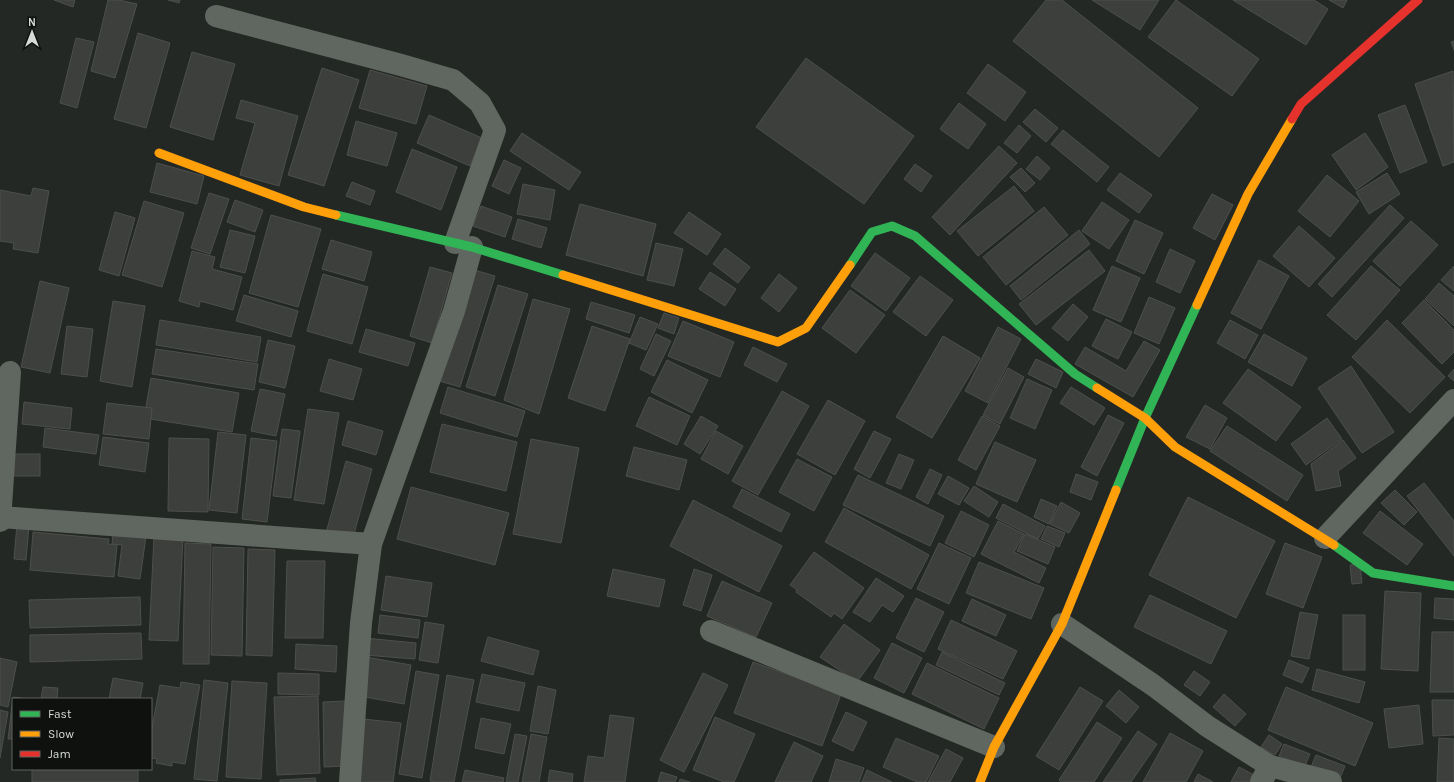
<svg xmlns="http://www.w3.org/2000/svg" width="1454" height="782" font-family="Karla,sans-serif">
<rect width="100%" height="100%" fill="#242825"/>
<g fill="#3c3f3c" stroke="#4c4f4c">
<polygon points="54,0 75,0 73,7"/>
<polygon points="108,0 119,0 137,4 115,78 91,71"/>
<polygon points="168,0 180,0 179,3"/>
<polygon points="1046,0 1062,0 1198,108 1159,157 1013,41"/>
<polygon points="1092,0 1159,0 1140,30"/>
<polygon points="1176,0 1259,59 1232,96 1148,37"/>
<polygon points="1233,0 1314,0 1328,9 1306,45"/>
<polygon points="1329,0 1347,0 1343,8"/>
<polygon points="138,33 170,43 146,128 114,119"/>
<polygon points="76,38 94,42 77,108 60,103"/>
<polygon points="1454,41 1454,50 1451,42"/>
<polygon points="192,52 235,64 213,140 170,127"/>
<polygon points="806,58 914,136 864,204 756,127"/>
<polygon points="988,64 1026,92 1005,121 967,93"/>
<polygon points="322,68 359,80 324,186 288,175"/>
<polygon points="370,70 427,86 416,124 359,108"/>
<polygon points="1453,71 1454,162 1443,166 1415,84"/>
<polygon points="241,100 298,116 279,186 240,175 255,123 236,118"/>
<polygon points="959,103 986,124 968,149 940,129"/>
<polygon points="1405,105 1427,162 1400,173 1378,115"/>
<polygon points="1035,109 1058,128 1046,142 1023,122"/>
<polygon points="429,115 482,138 470,166 417,143"/>
<polygon points="356,121 397,133 387,166 347,155"/>
<polygon points="1019,125 1031,136 1017,153 1004,143"/>
<polygon points="1063,130 1109,167 1097,182 1051,144"/>
<polygon points="522,133 581,172 569,190 510,151"/>
<polygon points="1365,133 1388,167 1356,190 1332,155"/>
<polygon points="999,146 1017,163 950,235 932,217"/>
<polygon points="412,149 457,167 441,210 396,192"/>
<polygon points="1037,156 1050,168 1040,180 1026,169"/>
<polygon points="504,160 521,168 509,194 492,186"/>
<polygon points="157,163 204,176 197,204 150,192"/>
<polygon points="915,164 932,176 921,192 904,179"/>
<polygon points="1021,168 1035,183 1025,192 1010,177"/>
<polygon points="1120,173 1152,195 1139,213 1107,190"/>
<polygon points="1387,173 1400,194 1369,214 1356,192"/>
<polygon points="1327,175 1359,201 1330,237 1298,211"/>
<polygon points="352,182 375,191 370,205 346,196"/>
<polygon points="523,184 555,190 550,220 517,214"/>
<polygon points="1014,186 1034,211 978,256 957,231"/>
<polygon points="33,188 49,191 38,253 13,249 14,243 0,241 0,190 31,196"/>
<polygon points="209,193 229,199 210,254 191,248"/>
<polygon points="1212,194 1233,205 1215,240 1193,228"/>
<polygon points="235,200 263,210 255,232 227,222"/>
<polygon points="144,201 184,213 162,287 122,275"/>
<polygon points="1102,202 1129,220 1109,249 1082,231"/>
<polygon points="580,204 656,224 643,276 566,255"/>
<polygon points="1390,205 1404,218 1332,297 1318,284"/>
<polygon points="481,206 512,217 505,237 473,226"/>
<polygon points="1044,207 1068,235 1006,285 983,257"/>
<polygon points="115,212 135,218 119,276 99,270"/>
<polygon points="689,212 721,234 707,255 674,233"/>
<polygon points="271,215 321,229 298,307 249,293"/>
<polygon points="518,219 547,228 541,248 512,239"/>
<polygon points="1135,220 1163,233 1144,274 1116,261"/>
<polygon points="1411,221 1438,245 1400,286 1373,261"/>
<polygon points="1299,226 1335,258 1309,287 1273,256"/>
<polygon points="230,230 255,236 245,273 220,267"/>
<polygon points="1079,230 1090,244 1021,300 1010,286"/>
<polygon points="331,240 372,252 364,281 322,269"/>
<polygon points="656,243 683,249 674,286 647,280"/>
<polygon points="725,248 750,267 738,283 713,264"/>
<polygon points="1170,249 1195,261 1180,293 1156,282"/>
<polygon points="1089,250 1105,271 1036,325 1019,304"/>
<polygon points="192,251 215,257 212,269 242,277 233,310 200,301 199,307 179,301"/>
<polygon points="875,253 910,278 886,311 851,286"/>
<polygon points="1259,260 1289,276 1261,329 1231,313"/>
<polygon points="1112,266 1140,278 1121,322 1093,310"/>
<polygon points="1371,266 1400,290 1356,340 1327,315"/>
<polygon points="1454,266 1454,291 1441,280"/>
<polygon points="430,267 452,273 432,343 410,336"/>
<polygon points="471,269 495,276 460,387 436,380"/>
<polygon points="710,272 736,289 725,306 699,289"/>
<polygon points="323,274 368,287 352,344 307,331"/>
<polygon points="779,274 797,288 779,312 761,298"/>
<polygon points="920,276 953,300 926,336 893,312"/>
<polygon points="40,281 69,288 50,373 21,367"/>
<polygon points="1439,283 1454,296 1454,326 1425,299"/>
<polygon points="498,285 528,294 495,396 466,387"/>
<polygon points="850,290 885,315 856,353 822,328"/>
<polygon points="244,295 298,311 291,337 236,321"/>
<polygon points="1149,297 1175,308 1159,344 1134,333"/>
<polygon points="533,299 570,309 539,414 504,400"/>
<polygon points="1424,300 1454,330 1454,352 1442,364 1402,323"/>
<polygon points="113,301 145,306 132,387 100,381"/>
<polygon points="591,302 635,315 629,333 586,319"/>
<polygon points="1073,304 1088,317 1068,341 1052,328"/>
<polygon points="664,313 679,318 674,334 658,328"/>
<polygon points="640,317 658,324 646,350 629,343"/>
<polygon points="1106,319 1132,332 1118,359 1092,346"/>
<polygon points="160,320 261,337 257,362 156,345"/>
<polygon points="1230,320 1258,335 1245,359 1217,343"/>
<polygon points="1387,320 1445,377 1410,413 1352,357"/>
<polygon points="683,321 734,342 720,377 668,356"/>
<polygon points="67,326 93,329 87,377 61,374"/>
<polygon points="592,326 630,339 605,411 568,398"/>
<polygon points="998,327 1021,339 988,403 965,391"/>
<polygon points="366,329 415,343 408,366 359,352"/>
<polygon points="656,334 671,341 654,376 640,369"/>
<polygon points="1264,334 1307,358 1292,386 1248,362"/>
<polygon points="943,336 980,358 932,438 896,417"/>
<polygon points="268,340 295,346 285,388 259,382"/>
<polygon points="1144,341 1160,350 1133,397 1075,364 1085,347 1126,371"/>
<polygon points="753,347 787,364 777,382 744,365"/>
<polygon points="156,349 258,364 254,390 152,374"/>
<polygon points="329,359 362,369 353,400 320,391"/>
<polygon points="1036,359 1063,372 1056,388 1028,374"/>
<polygon points="667,360 708,380 692,413 651,392"/>
<polygon points="1351,366 1394,432 1362,453 1318,388"/>
<polygon points="1008,368 1024,377 1000,424 983,415"/>
<polygon points="1248,369 1301,407 1276,441 1223,403"/>
<polygon points="1454,369 1454,381 1448,376"/>
<polygon points="151,378 239,393 232,432 144,418"/>
<polygon points="1027,379 1052,390 1035,429 1010,418"/>
<polygon points="448,387 525,411 517,437 440,413"/>
<polygon points="1071,387 1105,408 1094,425 1060,403"/>
<polygon points="260,389 285,394 276,436 251,431"/>
<polygon points="782,391 809,406 758,495 732,481"/>
<polygon points="649,397 690,416 677,445 636,426"/>
<polygon points="828,400 865,421 835,475 797,454"/>
<polygon points="24,402 72,408 70,429 22,424"/>
<polygon points="107,403 152,408 149,439 103,434"/>
<polygon points="1205,405 1227,418 1210,449 1186,437"/>
<polygon points="308,409 339,413 324,504 294,500"/>
<polygon points="1108,415 1124,423 1097,476 1081,467"/>
<polygon points="701,416 718,426 700,454 684,444"/>
<polygon points="982,416 1000,426 976,470 958,460"/>
<polygon points="1327,418 1342,439 1306,465 1291,444"/>
<polygon points="348,421 383,431 376,455 342,445"/>
<polygon points="442,424 517,442 506,491 430,472"/>
<polygon points="1227,426 1303,475 1287,501 1210,451"/>
<polygon points="45,428 99,435 96,454 43,447"/>
<polygon points="282,429 300,431 291,498 273,496"/>
<polygon points="716,431 743,446 728,474 701,459"/>
<polygon points="874,431 891,439 870,478 854,469"/>
<polygon points="218,432 246,435 237,513 209,510"/>
<polygon points="103,437 149,443 145,472 99,465"/>
<polygon points="169,438 209,439 208,512 168,511"/>
<polygon points="251,438 277,441 267,522 242,519"/>
<polygon points="531,439 579,448 561,543 513,534"/>
<polygon points="1343,440 1356,458 1338,471 1341,486 1316,491 1311,464"/>
<polygon points="995,442 1036,460 1017,502 976,484"/>
<polygon points="634,447 687,460 679,490 626,476"/>
<rect x="14" y="454" width="26" height="22"/>
<polygon points="899,454 914,460 901,489 886,483"/>
<polygon points="797,459 832,477 814,511 779,492"/>
<polygon points="346,461 372,469 352,541 326,533"/>
<polygon points="930,469 942,475 928,504 916,497"/>
<polygon points="1076,474 1098,482 1091,500 1070,492"/>
<polygon points="858,475 944,516 930,546 843,505"/>
<polygon points="948,476 969,488 959,505 938,494"/>
<polygon points="1424,483 1454,521 1454,556 1407,496"/>
<polygon points="974,486 998,502 989,517 964,501"/>
<polygon points="411,487 509,513 495,565 397,539"/>
<polygon points="742,489 790,514 781,532 733,507"/>
<polygon points="1395,490 1417,512 1404,525 1381,503"/>
<polygon points="1188,497 1275,541 1236,618 1149,575"/>
<polygon points="1041,499 1057,506 1049,524 1034,517"/>
<polygon points="693,500 782,546 759,592 670,546"/>
<polygon points="1061,502 1080,513 1069,533 1050,524"/>
<polygon points="1003,504 1045,526 1038,539 996,518"/>
<polygon points="844,508 929,555 911,589 825,542"/>
<polygon points="961,511 989,525 974,557 945,543"/>
<polygon points="1380,511 1423,544 1407,565 1363,533"/>
<polygon points="998,521 1024,534 1014,552 1046,568 1039,583 981,554"/>
<polygon points="17,524 29,526 26,560 14,559"/>
<polygon points="114,525 147,529 140,579 118,576 122,545 112,544"/>
<polygon points="1047,526 1065,533 1059,547 1041,539"/>
<polygon points="33,532 109,539 108,544 117,545 114,577 30,570"/>
<polygon points="1025,534 1055,547 1048,564 1017,551"/>
<polygon points="154,536 183,537 178,641 149,640"/>
<polygon points="185,543 211,544 209,664 183,664"/>
<polygon points="939,543 971,558 949,604 917,589"/>
<polygon points="1285,543 1322,557 1303,608 1266,594"/>
<polygon points="213,547 244,548 242,656 211,655"/>
<polygon points="248,549 275,550 272,656 246,655"/>
<polygon points="814,552 864,588 842,619 834,613 831,617 796,592 797,590 790,585"/>
<polygon points="287,561 325,561 323,638 285,638"/>
<polygon points="979,562 1044,588 1031,619 966,593"/>
<polygon points="1360,564 1362,583 1352,584 1350,565"/>
<polygon points="613,569 665,580 659,607 607,596"/>
<polygon points="694,569 712,575 701,611 683,605"/>
<polygon points="386,576 432,583 427,617 381,610"/>
<polygon points="876,578 904,596 893,612 882,605 870,622 853,612"/>
<polygon points="722,581 772,603 756,637 707,616"/>
<polygon points="1385,591 1421,593 1418,671 1381,669"/>
<polygon points="1150,595 1227,631 1211,664 1134,627"/>
<polygon points="140,597 141,625 30,628 29,600"/>
<polygon points="916,598 944,612 924,652 896,638"/>
<polygon points="1435,598 1454,599 1454,620 1434,618"/>
<polygon points="972,599 1006,615 996,636 962,621"/>
<polygon points="1300,612 1318,615 1309,659 1291,656"/>
<polygon points="380,615 420,620 418,638 378,633"/>
<rect x="1343" y="615" width="22" height="55"/>
<polygon points="951,620 1017,651 1003,679 938,649"/>
<polygon points="425,622 444,625 438,663 419,660"/>
<polygon points="844,624 880,650 857,682 820,657"/>
<polygon points="1432,632 1454,632 1454,692 1430,692"/>
<polygon points="141,633 142,659 30,662 30,635"/>
<polygon points="488,637 539,651 533,675 481,661"/>
<polygon points="365,638 416,643 415,659 364,655"/>
<polygon points="892,643 922,658 904,693 874,678"/>
<polygon points="296,644 337,646 336,672 295,669"/>
<polygon points="942,652 1005,683 999,695 936,665"/>
<polygon points="366,657 411,665 404,704 359,696"/>
<polygon points="0,658 17,662 8,707 0,705"/>
<polygon points="1289,660 1309,668 1302,683 1283,675"/>
<polygon points="753,662 841,694 822,746 734,713"/>
<polygon points="927,663 999,698 984,729 912,694"/>
<polygon points="1317,669 1365,682 1359,703 1312,690"/>
<polygon points="416,671 439,675 422,778 399,774"/>
<polygon points="1194,671 1210,682 1200,696 1184,685"/>
<polygon points="278,673 319,674 319,695 278,694"/>
<polygon points="703,673 728,685 684,772 660,760"/>
<polygon points="482,674 525,683 519,711 476,702"/>
<polygon points="447,675 474,680 454,782 436,782 430,781"/>
<polygon points="113,678 143,683 140,699 109,699"/>
<polygon points="204,680 228,683 217,781 194,779"/>
<polygon points="232,681 267,683 261,779 226,777"/>
<polygon points="181,682 200,685 185,764 172,762 172,766 156,763 157,759 151,758 151,733 160,685 180,688"/>
<polygon points="538,686 556,690 548,734 530,731"/>
<polygon points="43,687 58,688 57,699 41,699"/>
<polygon points="1080,687 1103,701 1059,770 1036,756"/>
<polygon points="1286,687 1373,723 1355,766 1268,730"/>
<polygon points="1119,690 1139,707 1126,723 1106,706"/>
<polygon points="1224,694 1246,714 1235,726 1213,707"/>
<polygon points="318,696 320,773 277,775 274,697"/>
<polygon points="13,697 27,699 13,699 13,739 8,739"/>
<polygon points="1432,700 1454,700 1454,735 1433,736"/>
<polygon points="345,701 346,766 324,767 323,702"/>
<polygon points="1419,705 1423,744 1389,748 1384,709"/>
<polygon points="0,710 8,712 0,758"/>
<polygon points="846,712 867,722 853,751 832,741"/>
<polygon points="610,715 634,718 625,782 584,782 588,756 604,758"/>
<polygon points="715,717 755,734 734,782 724,782 693,770"/>
<polygon points="481,718 511,724 504,754 475,748"/>
<polygon points="363,719 401,723 393,782 355,782"/>
<polygon points="1097,722 1122,738 1094,782 1061,782 1059,780"/>
<polygon points="1138,731 1157,744 1131,782 1103,782"/>
<polygon points="1170,733 1203,751 1186,782 1143,782"/>
<polygon points="515,734 527,736 518,782 506,782"/>
<polygon points="531,734 547,737 539,782 522,782"/>
<polygon points="1269,735 1282,744 1275,755 1261,747"/>
<polygon points="896,738 939,756 926,782 917,782 883,767"/>
<polygon points="1439,738 1454,739 1454,782 1437,782"/>
<polygon points="794,742 823,756 811,782 775,782"/>
<polygon points="1284,744 1310,754 1305,766 1279,756"/>
<polygon points="946,749 963,758 950,782 928,782"/>
<polygon points="1316,755 1345,766 1340,778 1311,767"/>
<polygon points="836,759 864,768 859,782 829,782"/>
<polygon points="1239,767 1256,776 1253,782 1231,782"/>
<rect x="32" y="769" width="106" height="13"/>
<polygon points="465,770 504,778 503,782 462,782"/>
<polygon points="550,770 573,774 572,782 548,782"/>
<polygon points="867,770 892,782 862,782"/>
<polygon points="661,772 677,777 675,782 658,782"/>
<polygon points="1198,774 1213,782 1194,782"/>
<polygon points="315,778 316,782 280,782 280,780"/>
<polygon points="680,779 690,782 679,782"/>
</g>
<g fill="none" stroke-linecap="round" stroke-linejoin="round">
<g stroke="#606760" stroke-width="22">
<polyline points="216,16 401,65 453,80 480,103 495,130 455,243"/>
<polyline points="0,517 371,544"/>
<polyline points="0,521 10,372"/>
<polyline points="1325,538 1454,400"/>
<polyline points="1062,624 1153,685 1207,726 1270,766 1331,782"/>
<polyline points="711,631 994,747"/>
<polyline points="350,782 361,623 371,544 454,311 472,247"/>
<polyline points="1261,782 1270,766"/>
</g>
<g stroke="#30b455" stroke-width="9">
<polyline points="336,215 472,247 563,275"/>
<polyline points="850,265 872,232 892,226 915,236 1075,374 1097,388"/>
<polyline points="1116,490 1145,418 1197,305"/>
<polyline points="1334,545 1373,573 1454,586"/>
</g>
<g stroke="#ff9f0a" stroke-width="9">
<polyline points="159,153 304,207 336,215"/>
<polyline points="563,275 778,342 806,328 850,265"/>
<polyline points="1197,305 1248,194 1292,119"/>
<polyline points="1097,388 1145,418 1175,447 1334,545"/>
<polyline points="980,782 994,747 1062,624 1116,490"/>
</g>
<polyline stroke="#e5322d" stroke-width="9" points="1292,119 1301,104 1418,0"/>
</g>
<rect x="12" y="698" width="140" height="72" fill="#0e110e" stroke="#5e625e"/>
<rect x="20" y="711" width="20" height="6" fill="#30b455" stroke="#5e625e"/>
<text x="48" y="718" font-size="12" fill="#d7dbd7">Fast</text>
<rect x="20" y="731" width="20" height="6" fill="#ff9f0a" stroke="#5e625e"/>
<text x="48" y="738" font-size="12" fill="#d7dbd7">Slow</text>
<rect x="20" y="751" width="20" height="6" fill="#e5322d" stroke="#5e625e"/>
<text x="48" y="758" font-size="12" fill="#d7dbd7">Jam</text>
<g transform="translate(32 32)" stroke="#0e110e" stroke-width="3" paint-order="stroke">
<path d="M0-3L7 15L0 10L-7 15Z" fill="#d7dbd7"/>
<text y="-6" font-size="11" font-weight="bold" text-anchor="middle" fill="#d7dbd7">N</text>
</g>
</svg>
